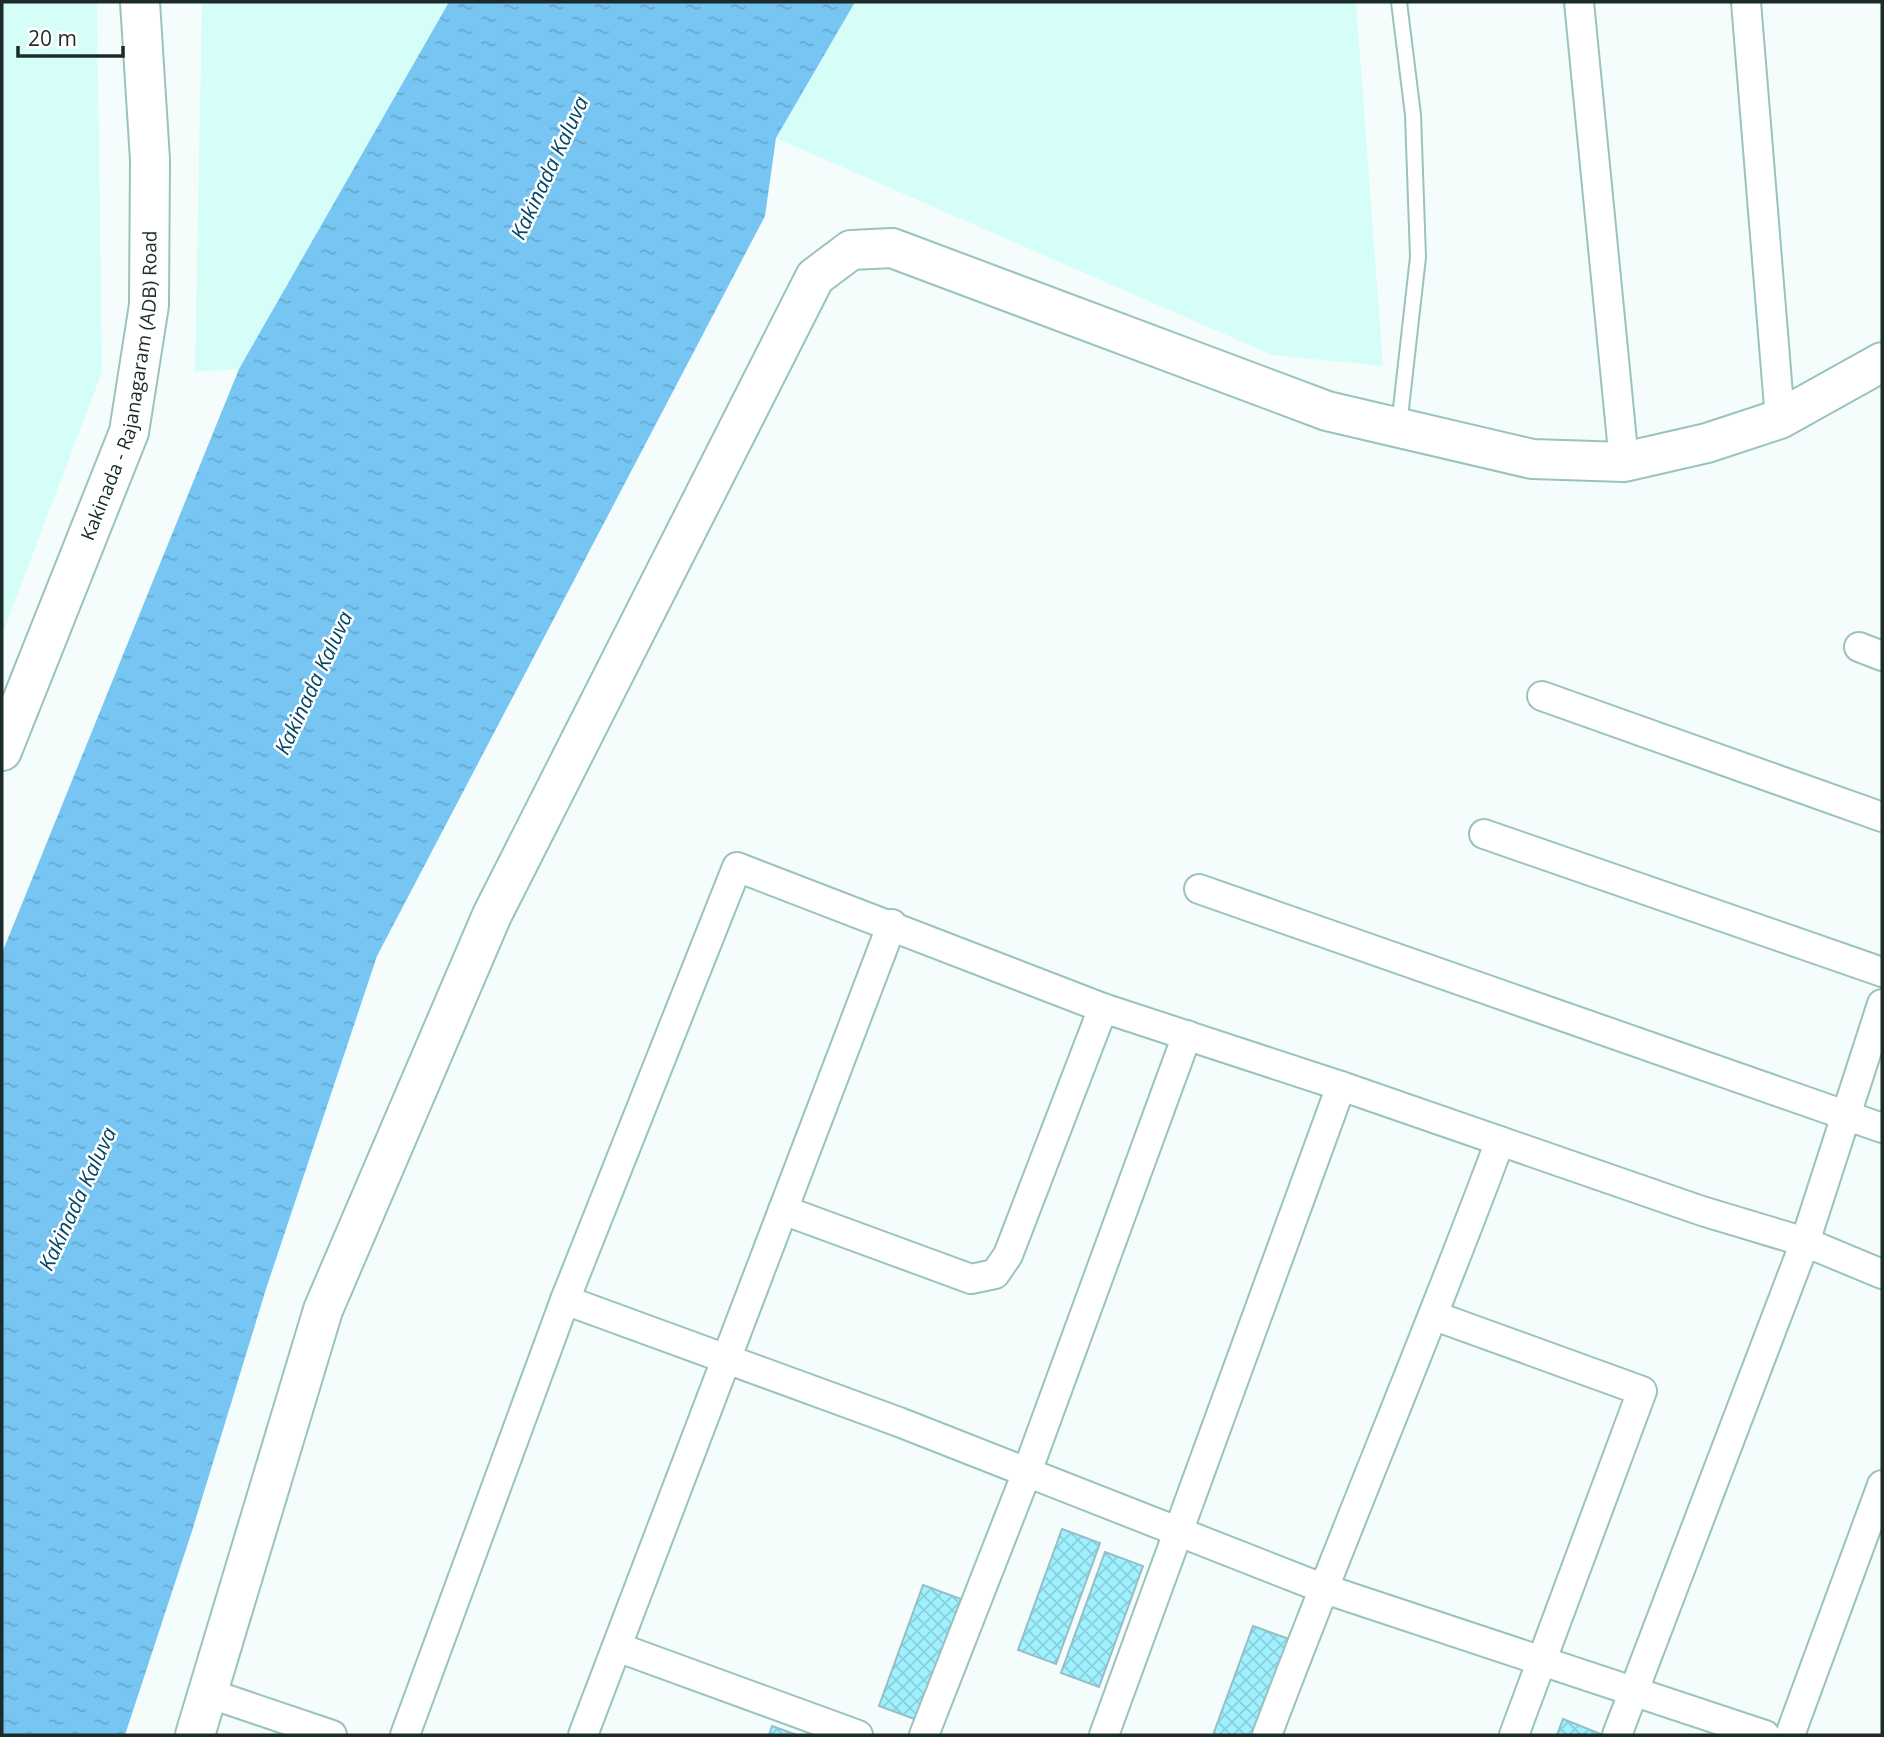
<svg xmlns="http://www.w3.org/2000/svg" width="1884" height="1737" font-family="'Open Sans',sans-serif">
<defs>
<pattern id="water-ripples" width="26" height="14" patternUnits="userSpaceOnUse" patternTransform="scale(1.75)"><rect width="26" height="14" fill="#76c5f2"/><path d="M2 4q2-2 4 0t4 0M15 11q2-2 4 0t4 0" fill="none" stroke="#66a9d0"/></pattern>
<pattern id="building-cross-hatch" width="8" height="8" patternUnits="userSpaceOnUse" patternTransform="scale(1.75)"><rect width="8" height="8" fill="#a0f1ff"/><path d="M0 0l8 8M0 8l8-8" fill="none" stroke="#89cfdb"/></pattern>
</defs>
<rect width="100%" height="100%" fill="#f5fdfc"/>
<g fill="#d4fef7">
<polygon points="2,2 97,2 102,372 2,635"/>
<polygon points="202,2 449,2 239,369 195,372"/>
<polygon points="855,2 1356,2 1383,366 1272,355 776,138"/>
</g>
<polygon fill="url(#water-ripples)" points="449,2 855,2 776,138 765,216 377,956 266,1289 192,1531 125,1735 2,1735 2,953 239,369"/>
<g fill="url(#building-cross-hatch)" stroke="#95bfc6" stroke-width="2">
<polygon points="1062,1529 1100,1543 1056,1664 1018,1650"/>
<polygon points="1105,1552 1143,1566 1099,1687 1061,1673"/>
<polygon points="923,1585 961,1599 917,1720 879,1706"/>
<polygon points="1253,1626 1292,1640 1257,1735 1213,1735"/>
<polygon points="1563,1719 1601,1734 1600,1735 1557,1735"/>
<polygon points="772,1726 797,1735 769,1735"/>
</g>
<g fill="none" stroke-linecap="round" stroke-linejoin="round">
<defs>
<polyline id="lane" points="1399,2 1413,115 1418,257 1399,426"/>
<g id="street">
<polyline points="1579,2 1624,462"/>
<polyline points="1746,2 1780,419"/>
<polyline points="1859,647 1882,656"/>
<polyline points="1542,696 1882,817"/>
<polyline points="1484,834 1882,972"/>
<polyline points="1199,889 1882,1128"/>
<polyline points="783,1210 971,1279 995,1274 1008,1255 1103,1008"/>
<polyline points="565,1300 899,1422 1322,1588 1765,1735"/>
<polyline points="1435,1316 1642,1391 1514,1735"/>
<polyline points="617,1647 858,1735"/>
<polyline points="208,1693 332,1735"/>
<polyline points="405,1735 565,1300 737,867 1103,1008 1341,1086 1702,1211 1805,1242 1882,1274"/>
<polyline points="583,1735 892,924"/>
<polyline points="924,1735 1027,1472 1187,1035"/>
<polyline points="1104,1735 1341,1086"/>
<path d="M1267 1735C1342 1536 1426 1340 1500 1141"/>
<polyline points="1617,1735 1805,1242 1882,1004"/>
<polyline points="1790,1735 1882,1485"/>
</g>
<polyline id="secondary" points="195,1735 323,1310 492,915 815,277 851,250 892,248 1327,411 1532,459 1624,462 1707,443 1780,419 1882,362"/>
<g id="primary">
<path id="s1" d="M2 751 129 432 149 305 150 160 140 2"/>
</g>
</defs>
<use href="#lane" stroke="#99c3bc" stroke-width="18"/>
<use href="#street" stroke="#99c3bc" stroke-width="32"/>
<use href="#secondary" stroke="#99c3bc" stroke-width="42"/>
<use href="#primary" stroke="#99c3bc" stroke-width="42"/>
<use href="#lane" stroke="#fff" stroke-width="14"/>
<use href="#street" stroke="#fff" stroke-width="28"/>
<use href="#secondary" stroke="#fff" stroke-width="38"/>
<use href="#primary" stroke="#fff" stroke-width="38"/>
</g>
<g text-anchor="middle" stroke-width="5" stroke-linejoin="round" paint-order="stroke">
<g font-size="19" fill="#1a2b28" stroke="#fff">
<text dy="7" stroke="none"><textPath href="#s1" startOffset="387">Kakinada - Rajanagaram (ADB) Road</textPath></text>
</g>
<g font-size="21" font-style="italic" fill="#024765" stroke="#fff">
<text transform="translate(550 168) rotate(-65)" y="7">Kakinada Kaluva</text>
<text transform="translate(314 683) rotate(-65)" y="7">Kakinada Kaluva</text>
<text transform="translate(78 1199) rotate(-65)" y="7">Kakinada Kaluva</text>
</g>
</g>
<rect width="1884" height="1737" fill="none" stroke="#1a2b28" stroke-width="7"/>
<path d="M18 46v10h105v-10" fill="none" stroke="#1a2b28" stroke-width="3.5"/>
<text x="28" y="46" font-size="21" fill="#1a2b28" stroke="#ffffff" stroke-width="5" paint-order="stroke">20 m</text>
</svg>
